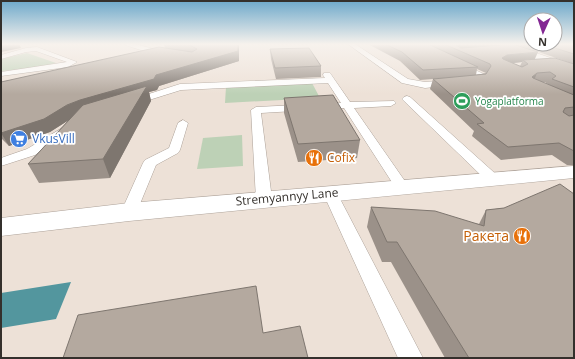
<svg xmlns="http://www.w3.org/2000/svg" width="575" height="359" font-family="'Open Sans',sans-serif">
<rect width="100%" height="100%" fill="#ede1d7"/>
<g fill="#bdd1b6">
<polygon points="27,53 56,63 34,68 1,71 1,59"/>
<polygon points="312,83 320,98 225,103 226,87"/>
<polygon points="242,135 243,166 197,169 203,138"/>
</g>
<polygon fill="#53969e" points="71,282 56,319 1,328 1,293"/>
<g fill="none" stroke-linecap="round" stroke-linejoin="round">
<defs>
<g id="lane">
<path d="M124 44H135L169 53C164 57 131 48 124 44Z"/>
<polygon points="348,44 355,44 408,79 425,82 476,78 477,76 457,67 456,65 460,63 486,75 482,82 479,82 425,88 402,83"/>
<polygon points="37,47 77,62 68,67 1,76 1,72 67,62 36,51 26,52 1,59 1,55 26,48"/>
<polygon points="324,73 330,73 350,102 394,101 396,103 391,106 354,108 409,187 407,190 402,191 397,190 344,108 261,113 272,199 269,202 264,204 259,202 256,199 251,110 256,107 341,103 328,83 181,90 133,105 128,102 130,100 180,84 325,78 323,75"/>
<polygon points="407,96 410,97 498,176 500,179 498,182 493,183 488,182 404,101 402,99 404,97"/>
<polygon points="183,120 188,123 180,150 178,153 156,165 135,216 129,217 123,216 121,212 143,163 145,160 169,148 178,123"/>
<polygon points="69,124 73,125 74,127 73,129 35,155 1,166 1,158 27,149"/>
<polygon points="330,188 335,190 337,193 423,358 398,358 323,193 325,190"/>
</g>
<polygon id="street" points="574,166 574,178 129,221 1,236 1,218 129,203"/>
<polygon id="primary" points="495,44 510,44 574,66 574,74 497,46"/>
</defs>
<use href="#lane" stroke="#ada299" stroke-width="1"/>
<use href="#street" stroke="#ada299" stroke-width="1"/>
<use href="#primary" stroke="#ada299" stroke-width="1"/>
<use href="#lane" fill="#fff" fill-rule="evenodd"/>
<use href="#street" fill="#fff" fill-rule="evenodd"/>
<use href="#primary" fill="#fff" fill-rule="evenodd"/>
</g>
<g fill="#9b9189" fill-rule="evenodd">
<polygon points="164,44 239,44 239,61 159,86 157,90 149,92 151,101 110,178 39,183 28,164 69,120 50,132 9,146 1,138 1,82 165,48"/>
<path d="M368 44H497L496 45 535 59 574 64V165H567L552 155 501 160 472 136 474 131 430 89 433 79 420 80 400 61ZM522 62 520 66 512 63ZM477 69 486 73 476 75ZM542 82H545L549 85Z"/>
<polygon points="515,44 574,44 574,64"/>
<polygon points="270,49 321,66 321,77 276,79 271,59"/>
<polygon points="284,98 360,140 357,158 298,162 284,113"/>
<polygon points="371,207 479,224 486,210 504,208 574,358 445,358 391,262 382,262 367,227"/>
</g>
<g fill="#7e766f">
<polygon points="1,44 19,44 21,48 1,52"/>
<polygon points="239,44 239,61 159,86 157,90 149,92 151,101 110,178 103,159 72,118 50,132 9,146 1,133 80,100"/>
<polygon points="457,44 497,44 496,47 458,50 456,45"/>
<polygon points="538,52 534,61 523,60 522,62 504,64 502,58 507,55"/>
<polygon points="537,73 533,83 532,77"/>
</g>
<g fill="#b4a99f" stroke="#7e766f">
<polygon points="188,44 238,44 238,51 156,75 154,79 80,100 67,105 44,119 1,133 1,82 159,47 192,52 197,49"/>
<polygon points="385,44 428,44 478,67 423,70 402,52"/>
<polygon points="444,44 457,44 456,45 461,48 513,44 538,52 507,55 502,58 503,59 522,67 528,64 523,60 555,58 574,64 574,87 552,79 556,76 550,72 537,73 532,77 533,78 574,95 574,107 565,108 563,112 569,116 574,115 574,151 559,143 508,147 477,124 484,123 433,79 486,74 491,66 490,64"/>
<polygon points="542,44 574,44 574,54"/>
<polygon points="309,48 321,66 275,68 270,49"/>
<polygon points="147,86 103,159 28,164 83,105"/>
<polygon points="333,95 360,140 298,144 284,98"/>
<polygon points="560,184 574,194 574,358 469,358 397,242 387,242 371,207 435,211 484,226 486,210 504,208"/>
<polygon points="256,286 263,333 300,326 308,358 63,358 78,315"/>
</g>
<linearGradient id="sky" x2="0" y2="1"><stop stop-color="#6ca8ca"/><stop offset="0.47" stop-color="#f7f2ed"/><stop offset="1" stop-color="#f7f2ed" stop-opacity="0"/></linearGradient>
<rect width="575" height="94" fill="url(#sky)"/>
<defs>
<symbol id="stadium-disc" viewBox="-11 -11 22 22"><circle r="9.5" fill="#2e9e5b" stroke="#fff"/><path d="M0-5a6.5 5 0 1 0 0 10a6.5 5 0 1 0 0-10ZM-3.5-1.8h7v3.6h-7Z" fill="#fff"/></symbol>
<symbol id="supermarket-disc" viewBox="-11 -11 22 22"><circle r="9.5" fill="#3f7fe0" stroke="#fff"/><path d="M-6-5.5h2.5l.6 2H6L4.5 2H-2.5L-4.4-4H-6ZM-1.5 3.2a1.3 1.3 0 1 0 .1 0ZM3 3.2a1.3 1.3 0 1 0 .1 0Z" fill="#fff"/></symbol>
<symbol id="restaurant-disc" viewBox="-11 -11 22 22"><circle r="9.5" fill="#e8710a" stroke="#fff"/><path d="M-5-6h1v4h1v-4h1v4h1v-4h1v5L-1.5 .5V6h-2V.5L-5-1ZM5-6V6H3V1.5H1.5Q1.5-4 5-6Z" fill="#fff"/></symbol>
</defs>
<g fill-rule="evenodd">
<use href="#stadium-disc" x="452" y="91" width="20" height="20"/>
<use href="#supermarket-disc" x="9" y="129" width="20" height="20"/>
<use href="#restaurant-disc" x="304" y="148" width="20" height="20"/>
<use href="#restaurant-disc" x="512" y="226" width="20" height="20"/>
</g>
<g text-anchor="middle" stroke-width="3.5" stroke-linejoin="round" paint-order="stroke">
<g font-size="10" fill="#27864d" stroke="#fff" text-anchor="start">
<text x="475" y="105">Yogaplatforma</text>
</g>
<g font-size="12" fill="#366cbe" stroke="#fff" text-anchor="start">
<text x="32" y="143">VkusVill</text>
</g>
<g font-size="12" fill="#c56008" stroke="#fff" text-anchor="start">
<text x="327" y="162">Cofix</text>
</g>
<g font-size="12" fill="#34302c" stroke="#fff">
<text transform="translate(287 197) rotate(-5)" y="4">Stremyannyy Lane</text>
</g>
<g font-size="14" fill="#c56008" stroke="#fff" text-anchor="end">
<text x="509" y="241">Ракета</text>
</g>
</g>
<rect width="575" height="359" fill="none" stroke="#34302c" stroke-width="4"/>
<g transform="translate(543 32) rotate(183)"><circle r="19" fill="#ffffff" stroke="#aeacab"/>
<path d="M0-3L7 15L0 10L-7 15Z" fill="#832793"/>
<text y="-6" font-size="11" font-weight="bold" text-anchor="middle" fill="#34302c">N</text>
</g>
</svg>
